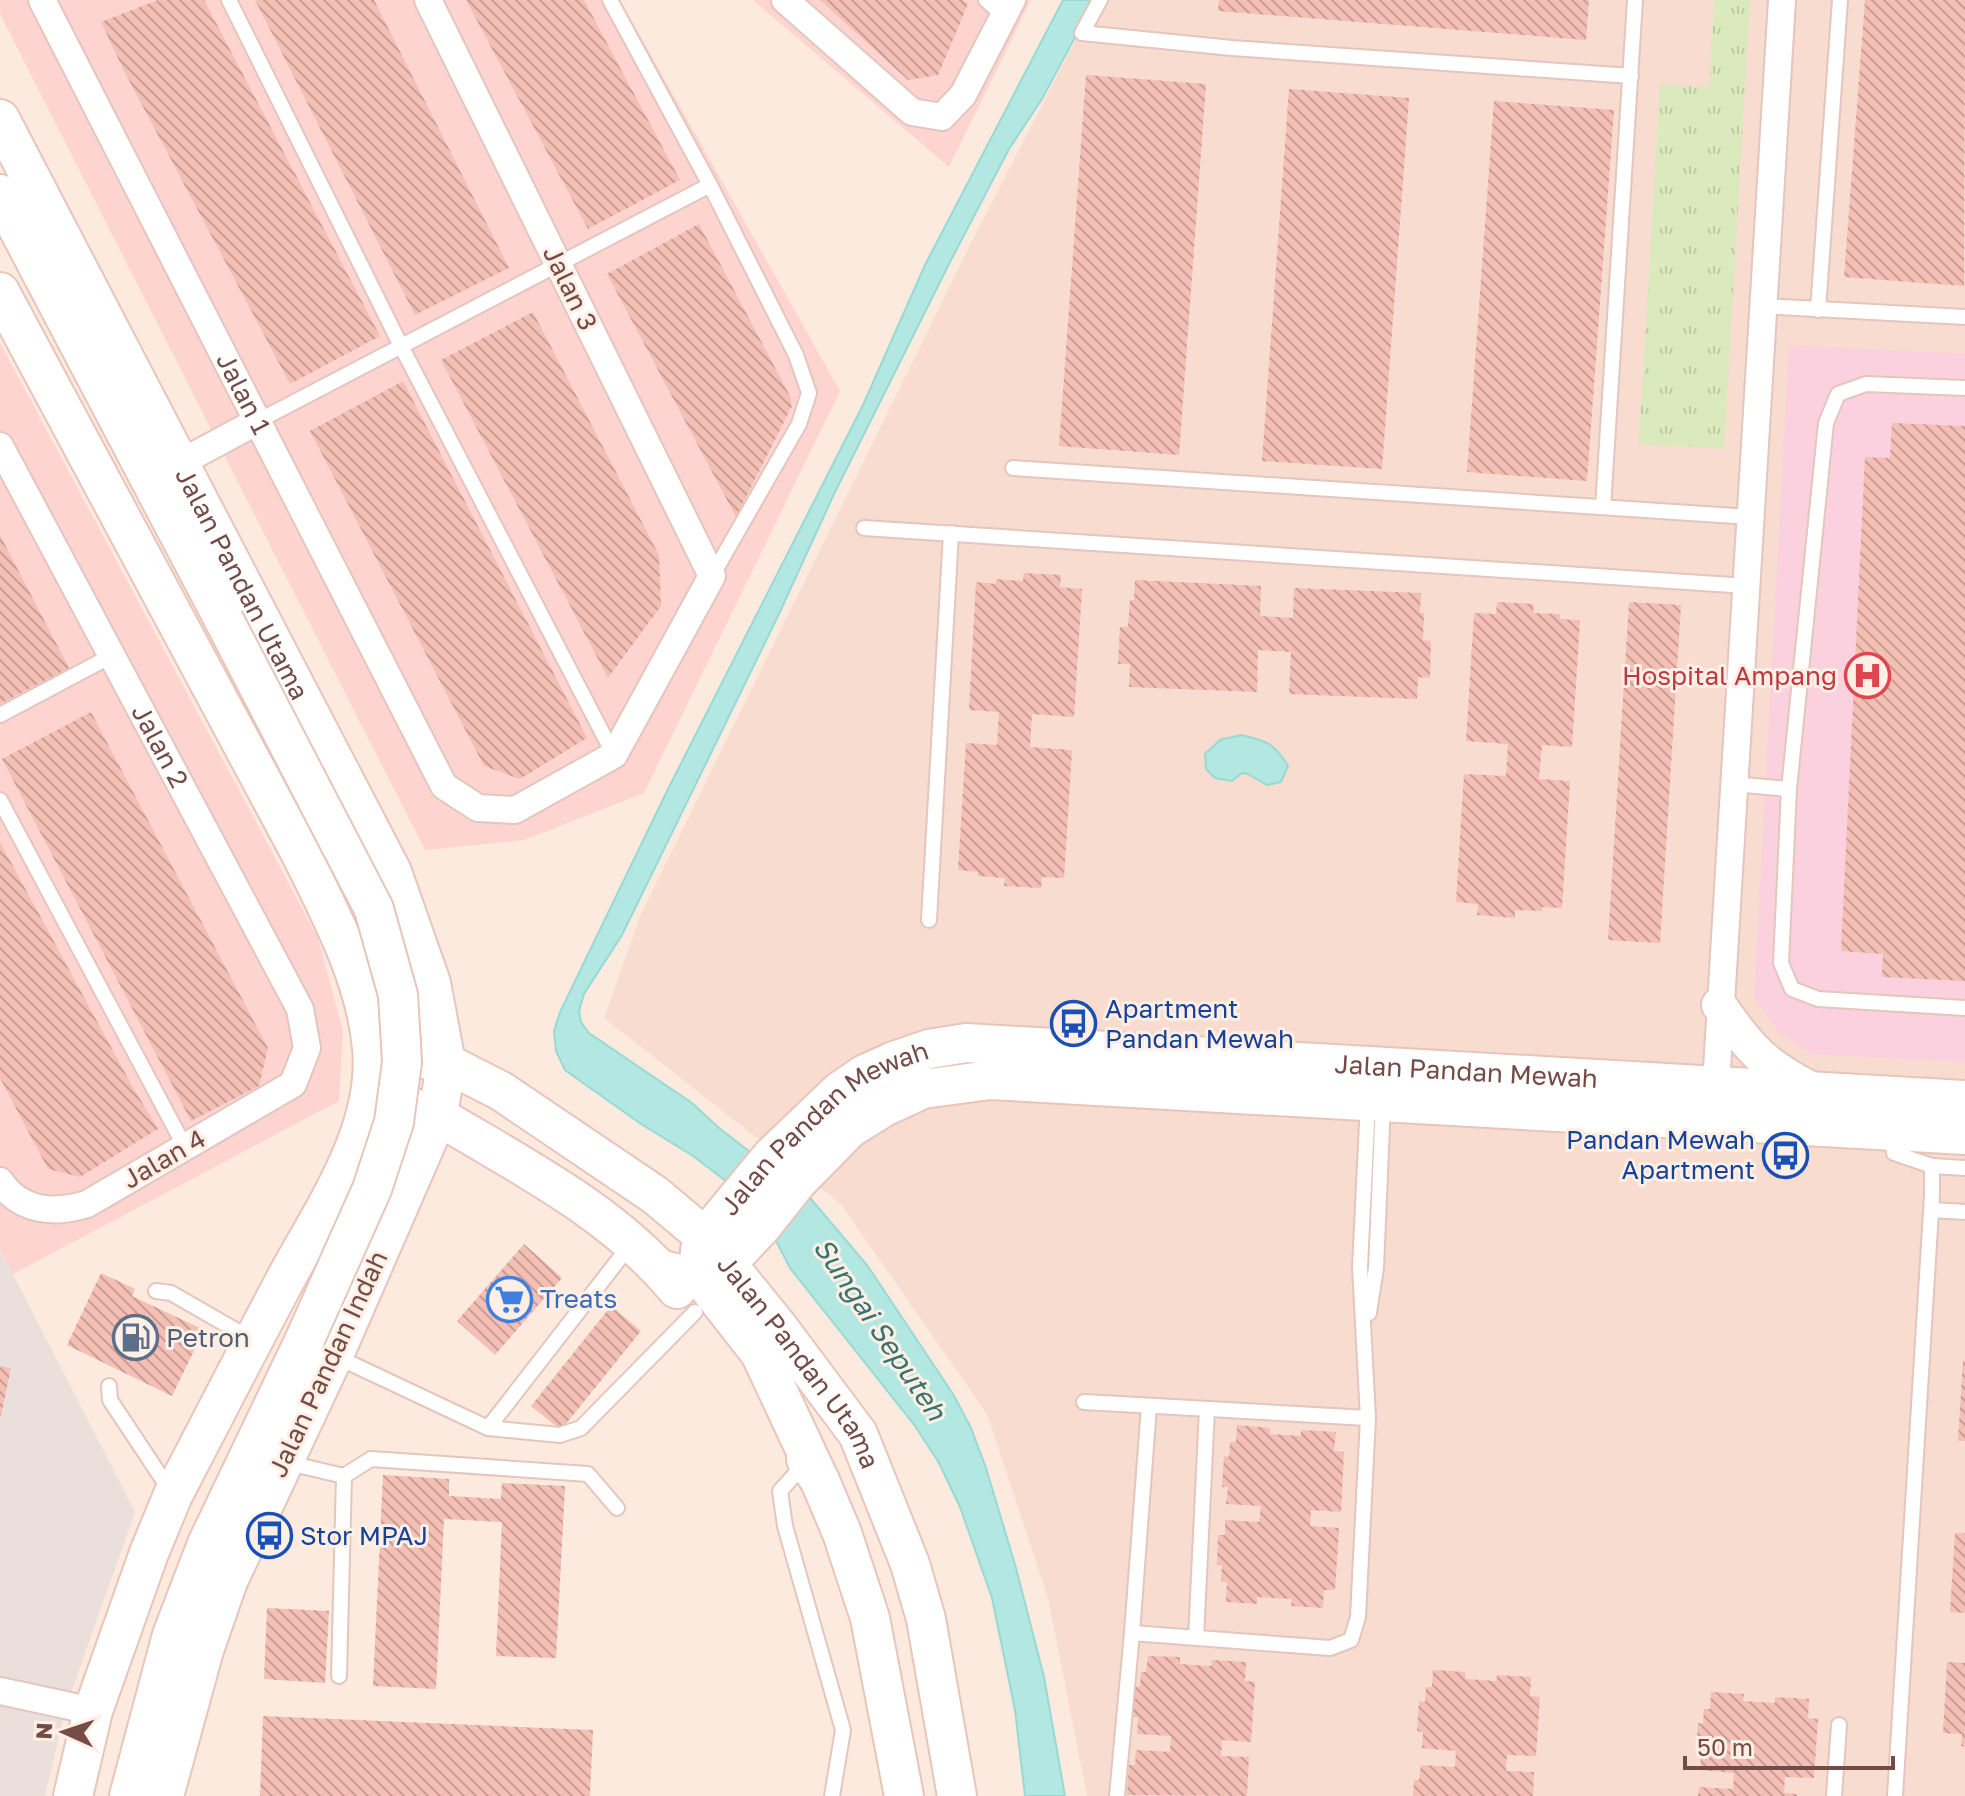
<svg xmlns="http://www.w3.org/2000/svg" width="1965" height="1796" font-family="'Golos Text',sans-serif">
<defs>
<pattern id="grass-tufts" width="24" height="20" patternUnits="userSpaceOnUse" patternTransform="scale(2)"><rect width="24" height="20" fill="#daeabd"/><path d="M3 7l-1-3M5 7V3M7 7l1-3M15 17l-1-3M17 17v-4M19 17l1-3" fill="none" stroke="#bfcaa4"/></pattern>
<pattern id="building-back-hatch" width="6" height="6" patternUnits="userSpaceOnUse" patternTransform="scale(2)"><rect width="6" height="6" fill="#f4bfb5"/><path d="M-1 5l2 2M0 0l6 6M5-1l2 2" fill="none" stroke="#ca9d95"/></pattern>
</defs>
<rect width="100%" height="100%" fill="#fdeade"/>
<polygon fill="#f7dccf" points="1096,0 1965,0 1965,1796 1087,1796 1048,1598 987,1414 841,1204 604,1018 641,914 970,245"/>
<g fill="#fed4d1">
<polygon points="0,0 620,0 840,391 644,793 524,840 425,850 0,14"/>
<polygon points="753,0 1031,0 949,167"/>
<polygon points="0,343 318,938 343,1031 339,1101 13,1274 0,1249"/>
</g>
<polygon fill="#ebdfdb" points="0,1249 135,1512 66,1707 45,1796 0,1796"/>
<polygon fill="#fbd1e0" points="1789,345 1965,354 1965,1062 1811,1054 1778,1031 1754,997"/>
<polygon fill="url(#grass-tufts)" points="1714,0 1750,0 1724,449 1639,444 1660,85 1709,87"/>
<g fill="#b2e7e2" stroke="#98d9d4" stroke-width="2">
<polygon points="1063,0 1095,0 1042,99 1009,149 950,262 834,494 778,616 622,935 584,994 579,1011 581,1022 589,1033 692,1103 719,1128 811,1199 867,1265 953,1394 971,1428 986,1468 1016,1568 1044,1677 1065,1796 1025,1796 1015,1710 992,1598 960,1507 939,1463 915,1426 790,1268 771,1231 735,1188 693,1156 641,1124 565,1070 556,1051 554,1031 560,1012 668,789 863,405 925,265"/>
<path d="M1241 735C1267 741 1274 743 1288 766L1281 782 1267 785 1248 774 1242 773 1232 781 1215 778 1206 769 1205 754 1220 740Z"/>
</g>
<g fill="url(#building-back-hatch)">
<polygon points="158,0 204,0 380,336 290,384 123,69 101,22"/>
<polygon points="255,0 374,0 509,268 415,315"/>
<polygon points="466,0 584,0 680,180 588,229"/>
<polygon points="820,0 963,0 968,4 938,75 908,80"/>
<polygon points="1219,0 1589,0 1586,40 1218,11"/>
<polygon points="1865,0 1965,0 1964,286 1844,277"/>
<polygon points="1086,75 1206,84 1179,455 1059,446"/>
<polygon points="1289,89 1409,98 1382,469 1262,461"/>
<polygon points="1494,101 1614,110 1587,481 1467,472"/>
<polygon points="699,224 790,396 792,406 736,517 607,274"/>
<polygon points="533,312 659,555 661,606 608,678 441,360"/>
<polygon points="403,381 587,738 520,779 484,766 310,431"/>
<polygon points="1892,423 1965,426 1965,981 1882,977 1883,954 1841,951 1865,457 1890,458"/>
<polygon points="0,535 69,668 0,704"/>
<polygon points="1024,573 1061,575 1060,587 1082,589 1074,717 1032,714 1030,747 1072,750 1064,878 1042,877 1041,888 1004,886 1005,878 978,876 978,872 958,870 966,743 997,745 999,712 969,710 976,582 996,584 996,579 1023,581"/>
<polygon points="1135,580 1261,586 1260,616 1293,618 1294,588 1421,593 1420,613 1424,613 1423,640 1431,641 1430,678 1418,677 1417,699 1289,694 1291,652 1258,650 1257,692 1129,687 1130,664 1118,664 1120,627 1128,627 1130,600 1134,600"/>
<polygon points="1497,602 1534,604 1533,613 1560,614 1560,619 1580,620 1572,747 1542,745 1539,779 1570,781 1562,908 1542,907 1542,911 1515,910 1515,918 1477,915 1478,904 1456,902 1464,774 1506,776 1508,744 1466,741 1474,613 1496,614"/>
<polygon points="1629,602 1681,605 1660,943 1608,940"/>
<polygon points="91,712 268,1048 259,1086 191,1121 2,759"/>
<polygon points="0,842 131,1084 158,1129 80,1177 48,1169 0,1078"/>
<polygon points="524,1244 562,1278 495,1355 457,1321"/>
<polygon points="101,1273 135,1289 132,1296 204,1330 172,1396 67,1345"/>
<polygon points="611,1306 641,1331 561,1430 531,1406"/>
<polygon points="1963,1361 1965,1361 1965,1441 1958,1441"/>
<polygon points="0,1366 11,1368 1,1416 0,1416"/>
<polygon points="1237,1425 1270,1428 1270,1434 1301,1436 1301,1430 1336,1432 1334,1451 1344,1452 1341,1512 1311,1510 1310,1526 1339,1528 1335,1590 1324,1590 1323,1608 1291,1606 1292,1599 1257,1597 1257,1604 1226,1602 1227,1582 1221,1581 1222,1565 1217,1565 1218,1535 1225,1535 1225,1520 1259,1522 1261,1506 1226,1504 1228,1487 1222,1487 1224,1456 1229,1457 1230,1442 1236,1442"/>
<polygon points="383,1475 449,1479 449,1496 501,1499 502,1483 565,1486 556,1658 496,1656 502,1522 444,1519 436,1689 373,1686"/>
<polygon points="1955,1533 1965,1533 1965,1613 1950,1612"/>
<polygon points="267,1608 329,1611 325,1683 264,1679"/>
<polygon points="1148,1656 1180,1657 1180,1664 1211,1666 1212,1660 1246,1662 1245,1681 1255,1682 1251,1742 1222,1740 1221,1756 1249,1757 1247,1796 1127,1795 1129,1765 1135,1765 1136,1750 1170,1752 1171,1736 1137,1734 1138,1717 1132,1717 1134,1686 1140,1687 1141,1672 1146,1672"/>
<polygon points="1947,1662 1965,1663 1965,1747 1961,1746 1962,1734 1943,1733"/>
<polygon points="1433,1670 1465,1672 1465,1679 1496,1681 1497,1675 1531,1677 1530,1696 1540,1697 1536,1756 1507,1755 1506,1771 1534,1772 1533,1796 1413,1796 1414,1780 1419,1780 1421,1765 1455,1767 1456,1751 1422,1748 1423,1732 1417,1731 1419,1701 1425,1702 1426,1687 1432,1687"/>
<polygon points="1711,1692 1744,1694 1743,1701 1775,1703 1775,1697 1809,1699 1808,1718 1818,1719 1814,1778 1785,1777 1784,1793 1797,1794 1797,1796 1698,1796 1699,1787 1733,1789 1734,1773 1700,1770 1701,1754 1696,1753 1698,1723 1703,1724 1704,1709 1710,1709"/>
<polygon points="263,1716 593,1730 590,1796 260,1796"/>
</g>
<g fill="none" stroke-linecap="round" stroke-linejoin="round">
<defs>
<g id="service">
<polyline points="229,0 401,346 614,755"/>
<polyline points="610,0 710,185 796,355 809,393 799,424 712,576"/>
<polyline points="986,0 1005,17"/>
<polyline points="1100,0 1082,33 1232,48 1631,76"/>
<polyline points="1762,306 1965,317"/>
<polyline points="1818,310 1840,0"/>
<polyline points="1965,388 1866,384 1838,394 1826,423 1789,789 1781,963 1792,989 1818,999 1965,1008"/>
<polyline points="258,421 710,185"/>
<polyline points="1013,468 1750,517"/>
<polyline points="1603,507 1635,0"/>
<polyline points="864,528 1747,586"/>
<polyline points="0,715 111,656"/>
<polyline points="1733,784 1789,789"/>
<polyline points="0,800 185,1147"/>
<polyline points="929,920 951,533"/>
<polyline points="1891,1132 1894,1153 1932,1166 1932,1195 1895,1796"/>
<polyline points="1932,1166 1965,1168"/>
<polyline points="1932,1210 1965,1212"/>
<polyline points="156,1291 171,1293 251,1339"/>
<polyline points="1369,1313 1376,1268 1383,1103"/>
<polyline points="335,1356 488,1428 560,1435 581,1428 695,1312"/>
<polyline points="109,1386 110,1400 171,1492"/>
<polyline points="1084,1402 1368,1418"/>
<polyline points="488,1428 630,1245"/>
<polyline points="807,1461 780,1491 785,1526 843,1730 832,1796"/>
<polyline points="284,1462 344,1476 339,1676"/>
<polyline points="344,1476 371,1459 588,1474 617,1508"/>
<polyline points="1132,1633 1149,1406"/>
<polyline points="1196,1638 1207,1409"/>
<polyline points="1117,1796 1132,1633 1330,1648 1351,1640 1358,1617 1368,1418 1360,1267 1368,1103"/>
<polyline points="1834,1796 1839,1725"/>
</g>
<g id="minor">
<path id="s1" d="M42 0 444 786 478 808 515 810 614 755 712 576 428 0"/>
<polyline points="785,0 912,112 942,117 963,95 1012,0"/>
<path id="s2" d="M0 446 300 1009 307 1048 293 1084 87 1204C55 1214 20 1212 0 1181"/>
<polyline points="180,463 258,421"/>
<polyline points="1715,1102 1782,0"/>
<polyline points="0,1691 93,1711"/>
</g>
<path id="tertiary" d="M1719 1005C1750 1050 1766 1067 1815 1091"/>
<g id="secondary">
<path id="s3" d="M0 119 392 872 431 983 446 1063 438 1116 334 1355 228 1581 204 1650 164 1796"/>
<polyline points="0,194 224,620"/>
<path d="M0 292 301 854C331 915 366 980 372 1048 380 1132 320 1214 283 1284 246 1354 209 1425 173 1495L149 1553 93 1711 73 1796"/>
<path id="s4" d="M424 1059 446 1063 501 1091 655 1195 705 1237 778 1327 858 1434 910 1564 926 1619 957 1796"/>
<path d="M414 1108 438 1116C523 1167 613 1212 677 1289"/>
<path d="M660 1269C679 1275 700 1278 720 1271L763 1225 797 1182 849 1129 884 1107 923 1089 990 1080 1965 1135"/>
<polyline points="806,1459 820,1481 842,1533 870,1618 904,1796"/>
<path id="s5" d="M820 1481 760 1353 699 1275 700 1250 705 1237 771 1157 840 1091 865 1074 894 1061 929 1049 966 1043 1965 1100"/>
<polyline points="129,1796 172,1635 207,1544 305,1339"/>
</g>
</defs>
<use href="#service" stroke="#e3c6bd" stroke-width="18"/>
<use href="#minor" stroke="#e3c6bd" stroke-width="30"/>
<use href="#tertiary" stroke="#e3c6bd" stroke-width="38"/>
<use href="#secondary" stroke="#e8c5ba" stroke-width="42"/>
<use href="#service" stroke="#fff" stroke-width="14"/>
<use href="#minor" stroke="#fff" stroke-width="26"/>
<use href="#tertiary" stroke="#fff" stroke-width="34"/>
<use href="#secondary" stroke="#fff" stroke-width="38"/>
<defs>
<polyline id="secondary-bridge" points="224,620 374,909 398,995 402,1062 394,1122 372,1189 305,1339"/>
</defs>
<use href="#secondary-bridge" stroke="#e8c5ba" stroke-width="42" stroke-linecap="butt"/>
<use href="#secondary-bridge" stroke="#fff" stroke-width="38"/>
</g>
<defs>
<symbol id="hospital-ring" viewBox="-11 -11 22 22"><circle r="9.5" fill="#ffefe5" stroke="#e0444e" stroke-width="1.5"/><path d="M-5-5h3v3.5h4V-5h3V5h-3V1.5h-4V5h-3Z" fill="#e0444e"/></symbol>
<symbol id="bus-ring" viewBox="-11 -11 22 22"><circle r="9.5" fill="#ffefe5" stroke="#1a4fb4" stroke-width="1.5"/><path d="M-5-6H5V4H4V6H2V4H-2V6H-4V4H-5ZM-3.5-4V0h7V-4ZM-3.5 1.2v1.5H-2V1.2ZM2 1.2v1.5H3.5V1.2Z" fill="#1a4fb4"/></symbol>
<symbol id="supermarket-ring" viewBox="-11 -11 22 22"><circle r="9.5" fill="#ffefe5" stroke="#3f7fe0" stroke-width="1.5"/><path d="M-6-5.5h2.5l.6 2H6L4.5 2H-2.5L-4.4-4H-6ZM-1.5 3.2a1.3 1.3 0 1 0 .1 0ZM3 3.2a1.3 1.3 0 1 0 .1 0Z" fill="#3f7fe0"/></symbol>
<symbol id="fuel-ring" viewBox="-11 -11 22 22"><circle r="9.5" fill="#ffefe5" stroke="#5c6f8a" stroke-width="1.5"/><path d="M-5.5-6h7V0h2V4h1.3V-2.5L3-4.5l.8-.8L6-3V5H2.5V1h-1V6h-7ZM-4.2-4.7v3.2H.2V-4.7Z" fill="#5c6f8a"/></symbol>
</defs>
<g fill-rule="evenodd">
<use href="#hospital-ring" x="1842" y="650" width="51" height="51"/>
<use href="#bus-ring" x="1048" y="998" width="51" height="51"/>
<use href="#bus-ring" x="1760" y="1130" width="51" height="51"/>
<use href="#supermarket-ring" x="484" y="1274" width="51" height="51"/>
<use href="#fuel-ring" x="110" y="1312" width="51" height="51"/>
<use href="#bus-ring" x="244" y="1510" width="51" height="51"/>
</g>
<g text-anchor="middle" stroke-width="6" stroke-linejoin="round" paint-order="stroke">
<g font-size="26" fill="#744b46" stroke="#ffefe5">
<text transform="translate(570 288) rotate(64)" y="9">Jalan 3</text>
<text dy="9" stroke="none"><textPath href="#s1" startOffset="442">Jalan 1</textPath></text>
<text dy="9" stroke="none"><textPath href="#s3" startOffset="524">Jalan Pandan Utama</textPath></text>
<text dy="9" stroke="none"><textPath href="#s2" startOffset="340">Jalan 2</textPath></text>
<text dy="9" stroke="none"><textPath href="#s5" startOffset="1116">Jalan Pandan Mewah</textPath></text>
<text dy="9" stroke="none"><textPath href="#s5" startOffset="444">Jalan Pandan Mewah</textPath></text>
<text transform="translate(164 1159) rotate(-30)" y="9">Jalan 4</text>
<text transform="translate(328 1364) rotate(-65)" y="9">Jalan Pandan Indah</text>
<text dy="9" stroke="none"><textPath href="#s4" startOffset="492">Jalan Pandan Utama</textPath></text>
</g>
<g font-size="26" fill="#be3a42" stroke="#ffefe5" text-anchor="end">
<text x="1837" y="685">Hospital Ampang</text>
</g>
<g font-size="26" fill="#164399" stroke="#ffefe5" text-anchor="start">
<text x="1105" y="1018">Apartment<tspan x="1105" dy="30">Pandan Mewah</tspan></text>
<text x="1755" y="1149" text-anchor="end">Pandan Mewah<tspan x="1755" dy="30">Apartment</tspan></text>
<text x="300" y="1545">Stor MPAJ</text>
</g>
<g font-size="26" fill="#366cbe" stroke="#ffefe5" text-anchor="start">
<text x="540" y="1308">Treats</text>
</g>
<g font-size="26" fill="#4e5e75" stroke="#ffefe5" text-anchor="start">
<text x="166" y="1347">Petron</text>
</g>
<g font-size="28" font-style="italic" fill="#377470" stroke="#ffefe5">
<text transform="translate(880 1329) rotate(56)" y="10">Sungai Seputeh</text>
</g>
</g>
<g transform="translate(64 1732) rotate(273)" stroke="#ffefe5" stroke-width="6" paint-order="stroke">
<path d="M0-6L14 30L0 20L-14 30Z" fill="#744b46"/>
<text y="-12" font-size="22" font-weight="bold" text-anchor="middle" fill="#744b46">N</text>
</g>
<path d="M1685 1756v12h208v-12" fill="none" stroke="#744b46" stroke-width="4"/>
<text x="1697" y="1756" font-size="24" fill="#744b46" stroke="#ffefe5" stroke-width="6" paint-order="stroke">50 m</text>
</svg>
